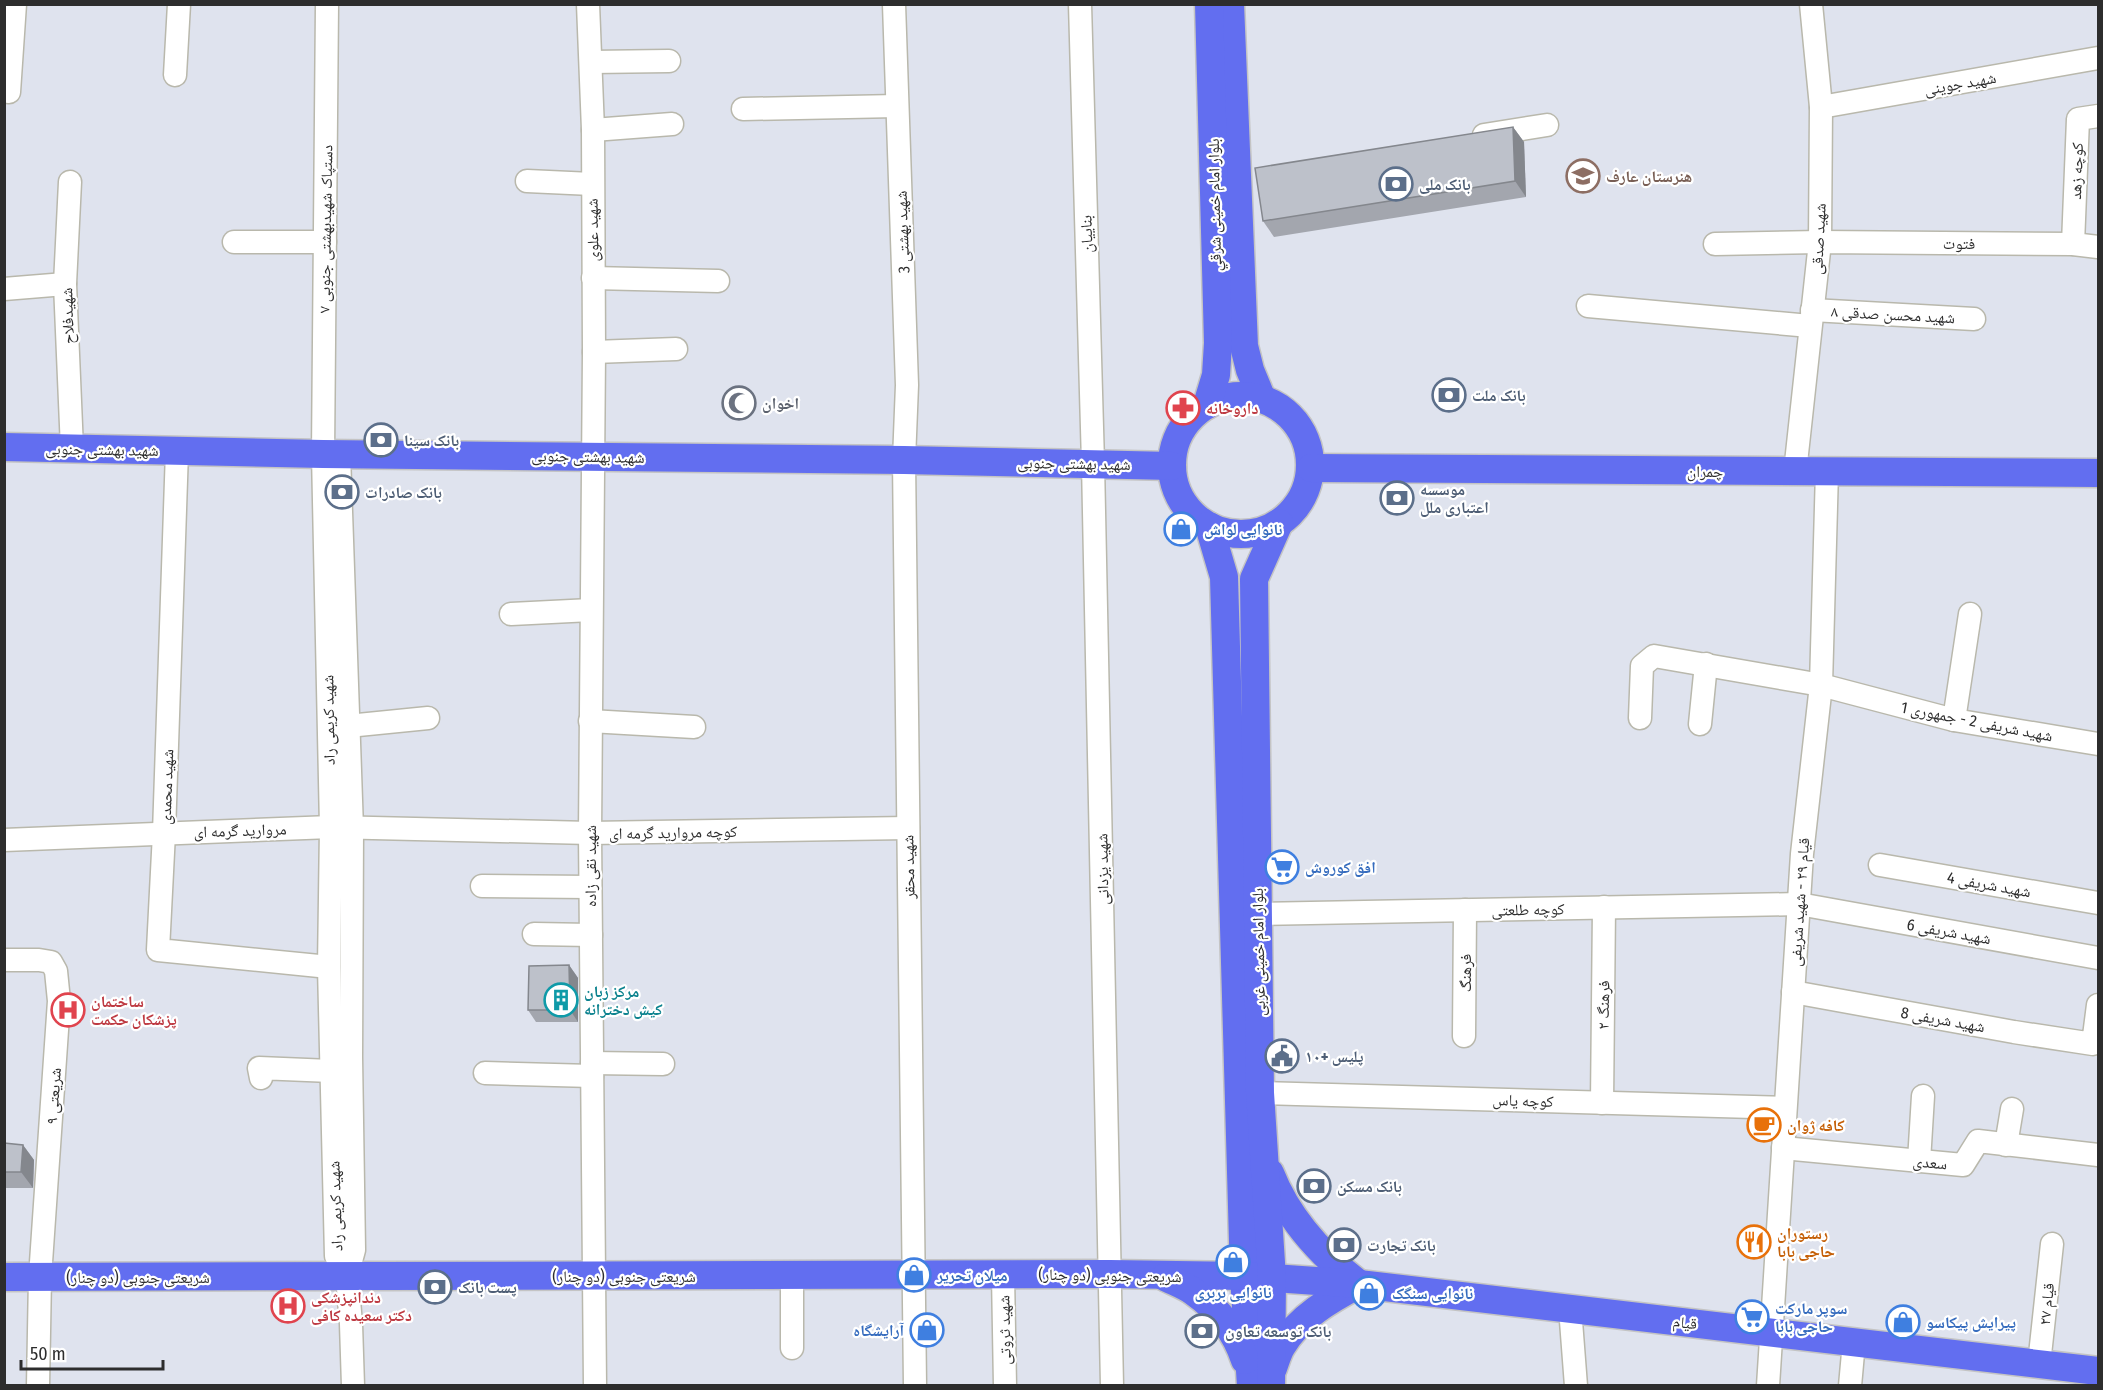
<svg xmlns="http://www.w3.org/2000/svg" width="2103" height="1390" font-family="'Fira Sans Condensed','Noto Naskh Arabic',sans-serif">
<rect width="100%" height="100%" fill="#dfe3ee"/>
<g fill="none" stroke-linecap="round" stroke-linejoin="round">
<defs>
<g id="minor">
<polyline points="327,4 323,454 331,827 329,967 336,1256 347,1276"/>
<polyline points="588,4 593,130 594,352 590,833 595,1386"/>
<polyline points="894,4 907,385 904,460 915,1386"/>
<polyline points="1080,4 1093,463 1112,1386"/>
<polyline points="591,62 669,61"/>
<polyline points="175,75 179,4"/>
<polyline points="9,92 15,4"/>
<polyline points="1821,107 2098,58"/>
<polyline points="743,109 897,106"/>
<polyline points="593,130 672,124"/>
<polyline points="1484,135 1547,125"/>
<polyline points="527,181 592,184"/>
<polyline points="70,182 65,284 72,449"/>
<polyline points="234,242 325,242"/>
<polyline points="1715,244 1820,242 2073,244 2098,247"/>
<polyline points="2073,244 2078,119 2098,116"/>
<polyline points="593,278 718,281"/>
<polyline points="4,289 65,284"/>
<polyline points="1588,306 1810,326"/>
<polyline points="1812,310 1974,319"/>
<polyline points="594,352 676,349"/>
<polyline points="177,451 164,833 158,950 329,967"/>
<polyline points="339,454 352,829 351,1057 354,1250 347,1276 351,1324 353,1386"/>
<polyline points="1795,472 1820,242 1821,107 1811,4"/>
<polyline points="511,614 591,610"/>
<polyline points="1640,718 1642,666 1654,656 1821,685 1954,720 2098,744"/>
<polyline points="1954,720 1970,614"/>
<polyline points="590,721 694,727"/>
<polyline points="1700,724 1706,664"/>
<polyline points="348,726 428,718"/>
<polyline points="4,840 331,827 590,833 908,828"/>
<polyline points="1880,865 2098,903"/>
<polyline points="482,886 590,887"/>
<polyline points="1257,914 1799,904 2098,958"/>
<polyline points="534,934 591,935"/>
<polyline points="4,960 39,960 51,962 56,971 59,1001 40,1277 38,1386"/>
<polyline points="1793,992 2014,1032 2093,1044 2098,1005"/>
<polyline points="1464,1036 1465,910"/>
<polyline points="592,1063 663,1064"/>
<polyline points="485,1073 592,1076"/>
<polyline points="261,1078 259,1068 331,1071"/>
<polyline points="1260,1093 1785,1108"/>
<polyline points="1602,1103 1604,907"/>
<polyline points="2006,1145 2012,1109"/>
<polyline points="1783,1148 1963,1165 1978,1141 2098,1155"/>
<polyline points="1919,1161 1923,1096"/>
<polyline points="792,1275 792,1348"/>
<polyline points="1003,1275 1005,1386"/>
<polyline points="1570,1308 1576,1386"/>
<polyline points="2039,1364 2052,1244"/>
<polyline points="1768,1386 1802,854 1821,685 1827,471"/>
<polyline points="1850,1386 1854,1342"/>
</g>
<g id="major">
<polyline points="1230,4 1244,346 1250,370 1262,399"/>
<circle cx="1241" cy="465" r="69"/>
<polyline points="1207,405 1216,375 1218,343 1209,4"/>
<polyline points="4,447 323,454 904,460 1172,466"/>
<polyline points="1311,468 2098,473"/>
<polyline points="1209,526 1224,577 1244,1276 1251,1386"/>
<path d="M1270 1173C1288 1219 1320 1254 1359 1284 1331 1299 1299 1317 1282 1346 1278 1352 1276 1360 1273 1368"/>
<polyline points="4,1277 1110,1274 1244,1276 1359,1284 2098,1371"/>
<path d="M1165 1277C1175 1282 1186 1286 1194 1292 1218 1309 1236 1333 1245 1360"/>
<polyline points="1271,1386 1272,1278 1260,1093 1254,579 1279,523"/>
</g>
</defs>
<use href="#minor" stroke="#b9b8ac" stroke-width="25"/>
<use href="#major" stroke="#c4c4c4" stroke-width="31"/>
<use href="#minor" stroke="#fff" stroke-width="22"/>
<use href="#major" stroke="#626ef0" stroke-width="28"/>
</g>
<g fill="#a3a6ae">
<polygon points="1513,127 1524,142 1526,197 1274,237 1263,221"/>
<polygon points="569,965 578,978 578,1022 536,1022 528,1010"/>
<polygon points="4,1143 23,1145 34,1160 33,1188 4,1188"/>
</g>
<g fill="#84878d">
<polygon points="1513,127 1524,142 1526,197 1515,181"/>
<polygon points="569,965 578,978 578,1022 570,1010"/>
<polygon points="23,1145 34,1160 33,1188 21,1172"/>
</g>
<g fill="#bdc1ca" stroke="#84878d" stroke-width="1.5">
<polygon points="1513,127 1515,181 1263,221 1255,168"/>
<polygon points="569,965 570,1010 528,1010 529,966"/>
<polygon points="4,1143 23,1145 21,1172 4,1172"/>
</g>
<defs>
<symbol id="school-ring" viewBox="-11 -11 22 22"><circle r="9.5" fill="#fff" stroke="#8d6e63" stroke-width="1.5"/><path d="M0-5L7-2L0 1L-7-2ZM-4 1L0 2.5L4 1V4Q0 6-4 4Z" fill="#8d6e63"/></symbol>
<symbol id="bank-ring" viewBox="-11 -11 22 22"><circle r="9.5" fill="#fff" stroke="#5c6f8a" stroke-width="1.5"/><path d="M-6-4H6V4H-6ZM0-2.3a2.3 2.3 0 1 0 0 4.6a2.3 2.3 0 1 0 0-4.6Z" fill="#5c6f8a"/></symbol>
<symbol id="mosque-ring" viewBox="-11 -11 22 22"><circle r="9.5" fill="#fff" stroke="#6b7280" stroke-width="1.5"/><path d="M3.5-4.9A6 6 0 1 0 3.5 4.9A5 5 0 1 1 3.5-4.9Z" fill="#6b7280"/></symbol>
<symbol id="pharmacy-ring" viewBox="-11 -11 22 22"><circle r="9.5" fill="#fff" stroke="#e0444e" stroke-width="1.5"/><path d="M-2-6h4v4h4v4h-4v4h-4v-4h-4v-4h4Z" fill="#e0444e"/></symbol>
<symbol id="shop-ring" viewBox="-11 -11 22 22"><circle r="9.5" fill="#fff" stroke="#3f7fe0" stroke-width="1.5"/><path d="M-5-2.5h2.3a2.7 3.5 0 0 1 5.4 0H5L5.5 6h-11ZM-1.5-2.5h3a1.5 2.3 0 0 0-3 0Z" fill="#3f7fe0"/></symbol>
<symbol id="supermarket-ring" viewBox="-11 -11 22 22"><circle r="9.5" fill="#fff" stroke="#3f7fe0" stroke-width="1.5"/><path d="M-6-5.5h2.5l.6 2H6L4.5 2H-2.5L-4.4-4H-6ZM-1.5 3.2a1.3 1.3 0 1 0 .1 0ZM3 3.2a1.3 1.3 0 1 0 .1 0Z" fill="#3f7fe0"/></symbol>
<symbol id="building-ring" viewBox="-11 -11 22 22"><circle r="9.5" fill="#fff" stroke="#0f9aa8" stroke-width="1.5"/><path d="M-4-6H4V6H1V3H-1V6H-4ZM-2.5-4.3h1.7v1.8h-1.7ZM.8-4.3h1.7v1.8H.8ZM-2.5-1h1.7V.8h-1.7ZM.8-1h1.7V.8H.8Z" fill="#0f9aa8"/></symbol>
<symbol id="hospital-ring" viewBox="-11 -11 22 22"><circle r="9.5" fill="#fff" stroke="#e0444e" stroke-width="1.5"/><path d="M-5-5h3v3.5h4V-5h3V5h-3V1.5h-4V5h-3Z" fill="#e0444e"/></symbol>
<symbol id="civic-ring" viewBox="-11 -11 22 22"><circle r="9.5" fill="#fff" stroke="#5c6f8a" stroke-width="1.5"/><path d="M-.6-6.5H3V-4.5H.6V-3L4-1V1h2V6H-6V1h2V-1L-.6-3ZM-1.2 2.5V6h2.4V2.5Z" fill="#5c6f8a"/></symbol>
<symbol id="cafe-ring" viewBox="-11 -11 22 22"><circle r="9.5" fill="#fff" stroke="#e8710a" stroke-width="1.5"/><path d="M-5.5-4.5H6V0H3Q3 3.5 0 3.5H-2.5Q-5.5 3.5-5.5 0ZM3-3.2v2h1.7v-2ZM-6 4.5H4V6H-6Z" fill="#e8710a"/></symbol>
<symbol id="restaurant-ring" viewBox="-11 -11 22 22"><circle r="9.5" fill="#fff" stroke="#e8710a" stroke-width="1.5"/><path d="M-5-6h1v4h1v-4h1v4h1v-4h1v5L-1.5 .5V6h-2V.5L-5-1ZM5-6V6H3V1.5H1.5Q1.5-4 5-6Z" fill="#e8710a"/></symbol>
</defs>
<g fill-rule="evenodd">
<use href="#school-ring" x="1564" y="157" width="38" height="38"/>
<use href="#bank-ring" x="1377" y="165" width="38" height="38"/>
<use href="#bank-ring" x="1430" y="376" width="38" height="38"/>
<use href="#mosque-ring" x="720" y="384" width="38" height="38"/>
<use href="#pharmacy-ring" x="1164" y="389" width="38" height="38"/>
<use href="#bank-ring" x="362" y="421" width="38" height="38"/>
<use href="#bank-ring" x="323" y="473" width="38" height="38"/>
<use href="#bank-ring" x="1378" y="479" width="38" height="38"/>
<use href="#shop-ring" x="1162" y="510" width="38" height="38"/>
<use href="#supermarket-ring" x="1263" y="848" width="38" height="38"/>
<use href="#building-ring" x="542" y="981" width="38" height="38"/>
<use href="#hospital-ring" x="49" y="991" width="38" height="38"/>
<use href="#civic-ring" x="1263" y="1037" width="38" height="38"/>
<use href="#cafe-ring" x="1745" y="1106" width="38" height="38"/>
<use href="#bank-ring" x="1295" y="1167" width="38" height="38"/>
<use href="#restaurant-ring" x="1735" y="1223" width="38" height="38"/>
<use href="#bank-ring" x="1325" y="1226" width="38" height="38"/>
<use href="#shop-ring" x="1214" y="1243" width="38" height="38"/>
<use href="#shop-ring" x="895" y="1256" width="38" height="38"/>
<use href="#bank-ring" x="416" y="1268" width="38" height="38"/>
<use href="#shop-ring" x="1350" y="1274" width="38" height="38"/>
<use href="#hospital-ring" x="269" y="1287" width="38" height="38"/>
<use href="#supermarket-ring" x="1733" y="1298" width="38" height="38"/>
<use href="#shop-ring" x="1884" y="1303" width="38" height="38"/>
<use href="#shop-ring" x="908" y="1311" width="38" height="38"/>
<use href="#bank-ring" x="1183" y="1312" width="38" height="38"/>
</g>
<g text-anchor="middle" stroke-width="4.5" stroke-linejoin="round" paint-order="stroke">
<g font-size="16" fill="#2d2d2d" stroke="#fff">
<text transform="translate(1960 83) rotate(-10)" y="6">شهید جوینی</text>
<text transform="translate(2076 171) rotate(-88)" y="6">کوچه زهد</text>
<text transform="translate(1214 205) rotate(-91)" y="6">بلوار امام خمینی شرقي</text>
<text transform="translate(325 229) rotate(-89)" y="6">دستپاک شهیدبهشتی جنوبی ۷</text>
<text transform="translate(592 230) rotate(-91)" y="6">شهید علوی</text>
<text transform="translate(902 232) rotate(-92)" y="6">شهید بهشتی 3</text>
<text transform="translate(1086 234) rotate(-92)" y="6">بناییان</text>
<text transform="translate(1818 239) rotate(-87)" y="6">شهید صدقی</text>
<text x="1959" y="249">فتوت</text>
<text transform="translate(1893 314) rotate(3)" y="6">شهید محسن صدقی ۸</text>
<text transform="translate(67 316) rotate(-92)" y="6">شهیدفلاح</text>
<text transform="translate(102 449) rotate(1)" y="6">شهید بهشتی جنوبی</text>
<text transform="translate(588 456) rotate(1)" y="6">شهید بهشتی جنوبی</text>
<text transform="translate(1074 463) rotate(1)" y="6">شهید بهشتی جنوبی</text>
<text x="1705" y="477">چمران</text>
<text transform="translate(328 720) rotate(-91)" y="6">شهید کریمی راد</text>
<text transform="translate(1977 721) rotate(11)" y="6">شهید شریفی 2 - جمهوری 1</text>
<text transform="translate(166 787) rotate(-88)" y="6">شهید محمدی</text>
<text transform="translate(240 830) rotate(-2)" y="6">مروارید گرمه ای</text>
<text transform="translate(673 832) rotate(-1)" y="6">کوچه مروارید گرمه ای</text>
<text transform="translate(590 866) rotate(-90)" y="6">شهید نقی زاده</text>
<text transform="translate(908 867) rotate(-91)" y="6">شهید محقر</text>
<text transform="translate(1102 869) rotate(-91)" y="6">شهید یزدانی</text>
<text transform="translate(1989 884) rotate(10)" y="6">شهید شریفی 4</text>
<text transform="translate(1799 902) rotate(-86)" y="6">قیام ۲۹ - شهید شریفی</text>
<text transform="translate(1528 909) rotate(-1)" y="6">کوچه طلعتی</text>
<text transform="translate(1949 931) rotate(10)" y="6">شهید شریفی 6</text>
<text transform="translate(1258 952) rotate(-91)" y="6">بلوار امام خمینی غربی</text>
<text transform="translate(1465 973) rotate(-90)" y="6">فرهنگ</text>
<text transform="translate(1603 1005) rotate(-89)" y="6">فرهنگ ۲</text>
<text transform="translate(1943 1019) rotate(10)" y="6">شهید شریفی 8</text>
<text transform="translate(53 1096) rotate(-86)" y="6">شریعتی ۹</text>
<text transform="translate(1523 1100) rotate(2)" y="6">کوچه یاس</text>
<text transform="translate(1930 1162) rotate(5)" y="6">سعدی</text>
<text transform="translate(335 1206) rotate(-92)" y="6">شهید کریمی راد</text>
<text transform="translate(1110 1275) rotate(1)" y="6">شریعتی جنوبی (دو چنار)</text>
<text x="624" y="1282">شریعتی جنوبی (دو چنار)</text>
<text x="138" y="1283">شریعتی جنوبی (دو چنار)</text>
<text transform="translate(2046 1304) rotate(-84)" y="6">قیام ۲۷</text>
<text transform="translate(1685 1322) rotate(7)" y="6">قیام</text>
<text transform="translate(1004 1330) rotate(-91)" y="6">شهید ثروتی</text>
</g>
<g font-size="16" font-weight="bold" fill="#785e54" stroke="#fff" text-anchor="start">
<text x="1606" y="182">هنرستان عارف</text>
</g>
<g font-size="16" font-weight="bold" fill="#4e5e75" stroke="#fff" text-anchor="start">
<text x="1419" y="190">بانک ملی</text>
<text x="1472" y="401">بانک ملت</text>
<text x="404" y="446">بانک سینا</text>
<text x="1420" y="495">موسسه<tspan x="1420" dy="18">اعتباری ملل</tspan></text>
<text x="365" y="498">بانک صادرات</text>
<text x="1305" y="1062">پلیس +۱۰</text>
<text x="1337" y="1192">بانک مسکن</text>
<text x="1367" y="1251">بانک تجارت</text>
<text x="458" y="1293">پست بانک</text>
<text x="1225" y="1337">بانک توسعه تعاون</text>
</g>
<g font-size="16" font-weight="bold" fill="#5b616d" stroke="#fff" text-anchor="start">
<text x="762" y="409">اخوان</text>
</g>
<g font-size="16" font-weight="bold" fill="#be3a42" stroke="#fff" text-anchor="start">
<text x="1206" y="414">داروخانه</text>
<text x="91" y="1007">ساختمان<tspan x="91" dy="18">پزشکان حکمت</tspan></text>
<text x="311" y="1303">دندانپزشکی<tspan x="311" dy="18">دکتر سعیده کافی</tspan></text>
</g>
<g font-size="16" font-weight="bold" fill="#366cbe" stroke="#fff" text-anchor="start">
<text x="1204" y="535">نانوایی لواش</text>
<text x="1305" y="873">افق کوروش</text>
<text x="937" y="1281">میلان تحریر</text>
<text x="1233" y="1298" text-anchor="middle">نانوایی بربری</text>
<text x="1392" y="1299">نانوایی سنگک</text>
<text x="1775" y="1314">سوپر مارکت<tspan x="1775" dy="18">حاجی بابا</tspan></text>
<text x="1926" y="1328">پیرایش پیکاسو</text>
<text x="904" y="1336" text-anchor="end">آرایشگاه</text>
</g>
<g font-size="16" font-weight="bold" fill="#0d838f" stroke="#fff" text-anchor="start">
<text x="584" y="997">مرکز زبان<tspan x="584" dy="18">کیش دخترانه</tspan></text>
</g>
<g font-size="16" font-weight="bold" fill="#c56008" stroke="#fff" text-anchor="start">
<text x="1787" y="1131">کافه ژوان</text>
<text x="1777" y="1239">رستوران<tspan x="1777" dy="18">حاجی بابا</tspan></text>
</g>
</g>
<rect width="2103" height="1390" fill="none" stroke="#2d2d2d" stroke-width="12"/>
<path d="M21 1360v9h142v-9" fill="none" stroke="#2d2d2d" stroke-width="3"/>
<text x="30" y="1360" font-size="18" fill="#2d2d2d" stroke="#ffffff" stroke-width="4.5" paint-order="stroke">50 m</text>
</svg>
